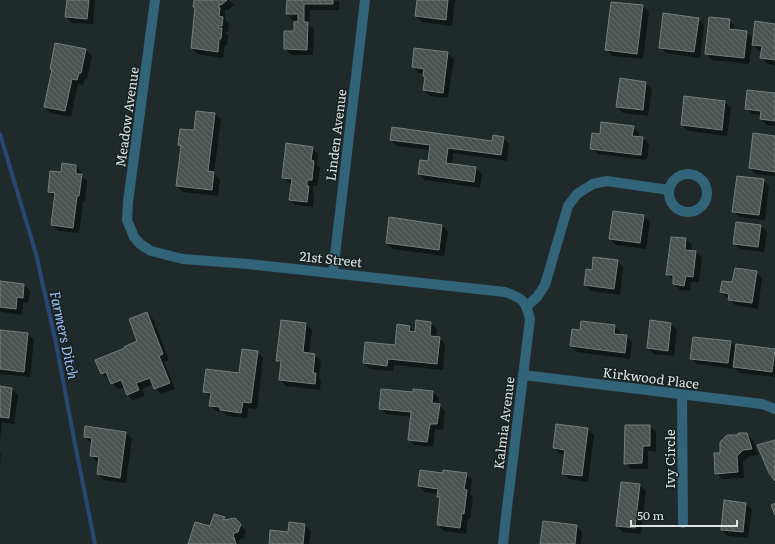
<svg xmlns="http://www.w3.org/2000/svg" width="775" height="544" font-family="Literata,serif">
<defs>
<pattern id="building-back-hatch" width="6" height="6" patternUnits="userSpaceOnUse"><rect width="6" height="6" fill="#4a534f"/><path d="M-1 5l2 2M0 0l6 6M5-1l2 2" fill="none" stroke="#646c68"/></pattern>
</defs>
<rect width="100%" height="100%" fill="#212a2b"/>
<g fill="#0007">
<polygon points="68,0 95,0 93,24 72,23 66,17"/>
<polygon points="195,0 229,0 234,5 228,10 225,10 225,20 229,24 228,32 224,31 228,35 227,45 225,45 223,58 198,54 192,48 196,8 194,6"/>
<polygon points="288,0 339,1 339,10 310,10 309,25 314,29 313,55 291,55 285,49 295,32 299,23 299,20 293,20 287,14"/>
<polygon points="418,0 455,0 452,26 422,22 416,16"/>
<polygon points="643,6 649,12 643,59 613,56 606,50"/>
<polygon points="698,19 704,25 700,58 666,53 660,47"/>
<polygon points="729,20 735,26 735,31 746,32 754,39 775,25 775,65 768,64 762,58 762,51 759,51 752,44 749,64 712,60 706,53"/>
<polygon points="86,50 92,56 87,79 85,78 83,85 78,84 71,117 51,113 45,107 53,70 51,68"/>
<polygon points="448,53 454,59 448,98 430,96 424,90 426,78 424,76 424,74 419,73 413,67"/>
<polygon points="646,83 652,89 648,116 623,113 617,107"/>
<polygon points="775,94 775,126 767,125 761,119 762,115 752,114 746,108"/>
<polygon points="725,102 731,108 727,136 688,131 682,125"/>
<polygon points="197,112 215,114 221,120 214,173 220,179 218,196 183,192 177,186 182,147 179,145 195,131"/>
<polygon points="633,127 639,133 639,138 643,138 649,144 647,160 598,154 592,148 600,135"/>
<polygon points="775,137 775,176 756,174 750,168"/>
<polygon points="503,138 509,144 507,161 453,153 452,165 476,168 482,174 480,188 425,180 419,174 429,162 430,150 397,146 391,140 493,142"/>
<polygon points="312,148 318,154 317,165 320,168 317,186 313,185 313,191 314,193 313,207 296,205 290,199 292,184 289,183 283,177"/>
<polygon points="76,166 82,172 82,176 87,181 85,202 83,201 79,233 59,231 52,225 55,198 49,192 62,173"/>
<polygon points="763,180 769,186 765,220 739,217 733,211"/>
<polygon points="644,216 650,222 646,249 616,245 610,239"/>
<polygon points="442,225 448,232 444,256 393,249 387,243"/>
<polygon points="761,226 767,232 764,252 740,249 734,243"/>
<polygon points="671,238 686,239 692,245 691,251 696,252 702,258 699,282 691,282 690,291 680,290 674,284 673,280 667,274"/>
<polygon points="617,261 623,267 620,295 591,291 585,285 593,271"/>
<polygon points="756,272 762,278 758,309 735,305 729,299 730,298 727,298 721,292 733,283"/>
<polygon points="0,282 24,285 30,291 28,303 23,302 22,315 1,312 0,312"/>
<polygon points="147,313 153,319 169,360 164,362 175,389 161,394 155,388 154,384 142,389 145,396 133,400 127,394 125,387 118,389 112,383 110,378 108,379 102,373 127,349 139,342"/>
<polygon points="431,323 437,329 436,338 439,338 445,344 443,370 394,365 393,371 370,369 364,363 396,346 409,327 416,333"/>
<polygon points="306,324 312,330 309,354 315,355 321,361 319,378 321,380 320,390 286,386 280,380 281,364 277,360"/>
<polygon points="671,324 677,330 674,356 654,354 648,348"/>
<polygon points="614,326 620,332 620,336 626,336 632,342 630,359 577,352 571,346 581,331"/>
<polygon points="0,331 28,334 34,340 30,377 0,374"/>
<polygon points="731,342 736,348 775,350 775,377 740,373 734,368 734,369 697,364 691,358"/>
<polygon points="257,352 263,358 257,409 248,408 247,418 227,416 223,412 216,411 210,405 211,397 204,391 240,375"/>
<polygon points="0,387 12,389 18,395 14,424 2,422 0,441"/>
<polygon points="414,390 433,392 439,398 438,405 445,411 443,430 435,429 433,447 415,445 409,439 411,417 386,414 380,408 414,394"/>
<polygon points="650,426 656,432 656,452 648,451 648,469 631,469 625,463"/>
<polygon points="588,429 594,435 588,482 569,479 563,473 566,454 560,454 554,448"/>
<polygon points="126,433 132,439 126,483 104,480 98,474 99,462 97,462 91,456 93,443 91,443 85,437"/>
<polygon points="747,434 753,440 758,455 749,456 743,462 744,478 722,479 716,473 722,454 739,436"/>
<polygon points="0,453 1,454 0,466"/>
<polygon points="444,474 466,474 472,480 470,494 473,497 470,519 468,519 466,534 444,531 438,525 441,500 438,496 438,494 425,492 419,486"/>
<polygon points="622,483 640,485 646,491 641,534 623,532 617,526"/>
<polygon points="746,504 752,510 748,538 728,536 722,530"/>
<polygon points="224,518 227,521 235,519 246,531 244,538 240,539 238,543 239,544 189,544"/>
<polygon points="305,525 311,531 309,544 270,544"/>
<polygon points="576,526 582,532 581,544 541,544"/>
</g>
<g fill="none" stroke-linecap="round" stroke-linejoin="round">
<polyline stroke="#294773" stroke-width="4" points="0,134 36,254 56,343 74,439 95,544"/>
</g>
<g fill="url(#building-back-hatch)" stroke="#747e7b">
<polygon points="67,0 89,0 87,19 65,17"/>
<polygon points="194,0 227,0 221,5 219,4 219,8 220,8 219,16 223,17 222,26 218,26 218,28 222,28 221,39 219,39 218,52 191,48 195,7 193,7"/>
<polygon points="287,0 333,0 333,4 304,4 304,22 308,22 307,50 284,49 284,31 294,31 294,22 298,22 298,14 286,14"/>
<polygon points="417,0 448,0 446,20 415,16"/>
<polygon points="611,2 643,5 637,54 605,50"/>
<polygon points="663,13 699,18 694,52 659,48"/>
<polygon points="709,17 730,19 729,29 747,31 744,58 705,54"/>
<polygon points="755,21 775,24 775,60 760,58 762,46 752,45"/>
<polygon points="55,43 86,49 81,73 79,73 77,80 72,79 65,111 44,107 52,69 50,69"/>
<polygon points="414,48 448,52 443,93 423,90 425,77 423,76 424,69 412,67"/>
<polygon points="620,78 646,82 643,110 616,107"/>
<polygon points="747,90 775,93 775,121 760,119 761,111 745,109"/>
<polygon points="684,96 725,101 722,130 681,125"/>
<polygon points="196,111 215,113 208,171 214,172 212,190 176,186 181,146 178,145 180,129 194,130"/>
<polygon points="601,122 634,126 632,136 643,137 641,155 590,149 592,133 600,134"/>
<polygon points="392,127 492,141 493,135 504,137 501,155 448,148 446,163 476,167 474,182 418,174 420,160 428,161 430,145 390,140"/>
<polygon points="753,133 775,136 775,172 749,168"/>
<polygon points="286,143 313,147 311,160 314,161 312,180 307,180 307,186 309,186 307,202 289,200 292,179 282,178"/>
<polygon points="62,163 76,165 76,174 82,174 79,196 77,196 73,228 51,225 55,193 48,192 50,171 61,172"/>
<polygon points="737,176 764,179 759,215 732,212"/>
<polygon points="613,211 644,215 640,243 609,239"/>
<polygon points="389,217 442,225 439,250 386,243"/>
<polygon points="736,222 761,225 758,247 733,244"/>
<polygon points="671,237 686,238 685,250 696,251 693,277 686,276 684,286 673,284 673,275 666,275"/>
<polygon points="593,257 618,260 614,289 584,285 586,269 592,270"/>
<polygon points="735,268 757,271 752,303 728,300 729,294 720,292 722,281 732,282"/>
<polygon points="0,281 24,284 23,298 17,297 16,309 0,307"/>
<polygon points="147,312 163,354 159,356 170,383 154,389 150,378 136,383 139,390 127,395 121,380 111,384 106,372 101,374 95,360 125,348 124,347 137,341 129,319"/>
<polygon points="281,320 306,323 303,352 315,354 313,373 316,373 315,384 279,380 281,361 276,361"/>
<polygon points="416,320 431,322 430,336 440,337 437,364 388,359 387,366 363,363 365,342 395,345 397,324 410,326 409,331 415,332"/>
<polygon points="650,320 671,323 668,351 647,348"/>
<polygon points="581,321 615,325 614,334 627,335 625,353 570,346 572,329 580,330"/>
<polygon points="0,330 28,333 24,372 0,369"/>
<polygon points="693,337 731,341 728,363 690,359"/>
<polygon points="736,344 775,349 772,372 733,367"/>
<polygon points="242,349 258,351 251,403 243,402 241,413 220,410 220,407 209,406 211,393 203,392 206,369 239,373"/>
<polygon points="0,386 12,388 9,418 0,417"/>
<polygon points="381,389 413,392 413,389 433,391 432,403 440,404 437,424 430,424 427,442 408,440 411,412 379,409"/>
<polygon points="556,424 588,428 582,476 562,474 565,450 553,448"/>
<polygon points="625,425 650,425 650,446 643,446 642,463 624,464"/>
<polygon points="85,426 126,432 120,478 97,474 99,457 90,456 92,438 84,437"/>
<polygon points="738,433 747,433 752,449 743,450 737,456 738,472 715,474 714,453 720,453 720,442 727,435 738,435"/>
<polygon points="775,440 775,481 769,473 757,445"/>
<polygon points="420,470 443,473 443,470 467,473 464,489 467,490 464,514 462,513 460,528 437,525 440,497 437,497 438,489 418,486"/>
<polygon points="621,482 640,484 635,528 616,526"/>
<polygon points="724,500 746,503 743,532 721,530"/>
<polygon points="775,503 775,515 771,505"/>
<polygon points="214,514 225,517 223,520 235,518 241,524 238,532 234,533 233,537 234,537 236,544 188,544 195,522 210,526"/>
<polygon points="543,521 577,525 575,544 540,544"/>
<polygon points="289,522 305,524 303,544 269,544 270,530 288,532"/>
</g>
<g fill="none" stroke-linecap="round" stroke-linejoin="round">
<g stroke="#316379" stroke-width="10">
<path d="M155 0 128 202 127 220 134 237 140 244 151 251 183 259 248 264 505 292C524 299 525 300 530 319L506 516 503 544"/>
<circle cx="688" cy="193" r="19"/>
<polyline points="333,272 365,0"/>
<polyline points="527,306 537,297 545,285 568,206 577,194 593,184 607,181 669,190"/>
<polyline points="523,375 762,404 775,409"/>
<polyline points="682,394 683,523"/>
</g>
</g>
<g text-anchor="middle" stroke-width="3" stroke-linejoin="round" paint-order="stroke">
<g font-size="13" fill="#dee4e5" stroke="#182121">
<text transform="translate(127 117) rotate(-82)" y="5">Meadow Avenue</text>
<text transform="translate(336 135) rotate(-83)" y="5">Linden Avenue</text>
<text transform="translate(331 259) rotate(6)" y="5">21st Street</text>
<text transform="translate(651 378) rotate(7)" y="5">Kirkwood Place</text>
<text transform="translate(504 423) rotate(-83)" y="5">Kalmia Avenue</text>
<text transform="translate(670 459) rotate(-90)" y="5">Ivy Circle</text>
</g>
<g font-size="14" font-style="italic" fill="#9ec5fd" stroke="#182121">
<text transform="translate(64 335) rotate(78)" y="5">Farmers Ditch</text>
</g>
</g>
<path d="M631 520v6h106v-6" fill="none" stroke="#dee4e5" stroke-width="2"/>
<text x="637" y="520" font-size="12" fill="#dee4e5" stroke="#182121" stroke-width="3" paint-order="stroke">50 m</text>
</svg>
